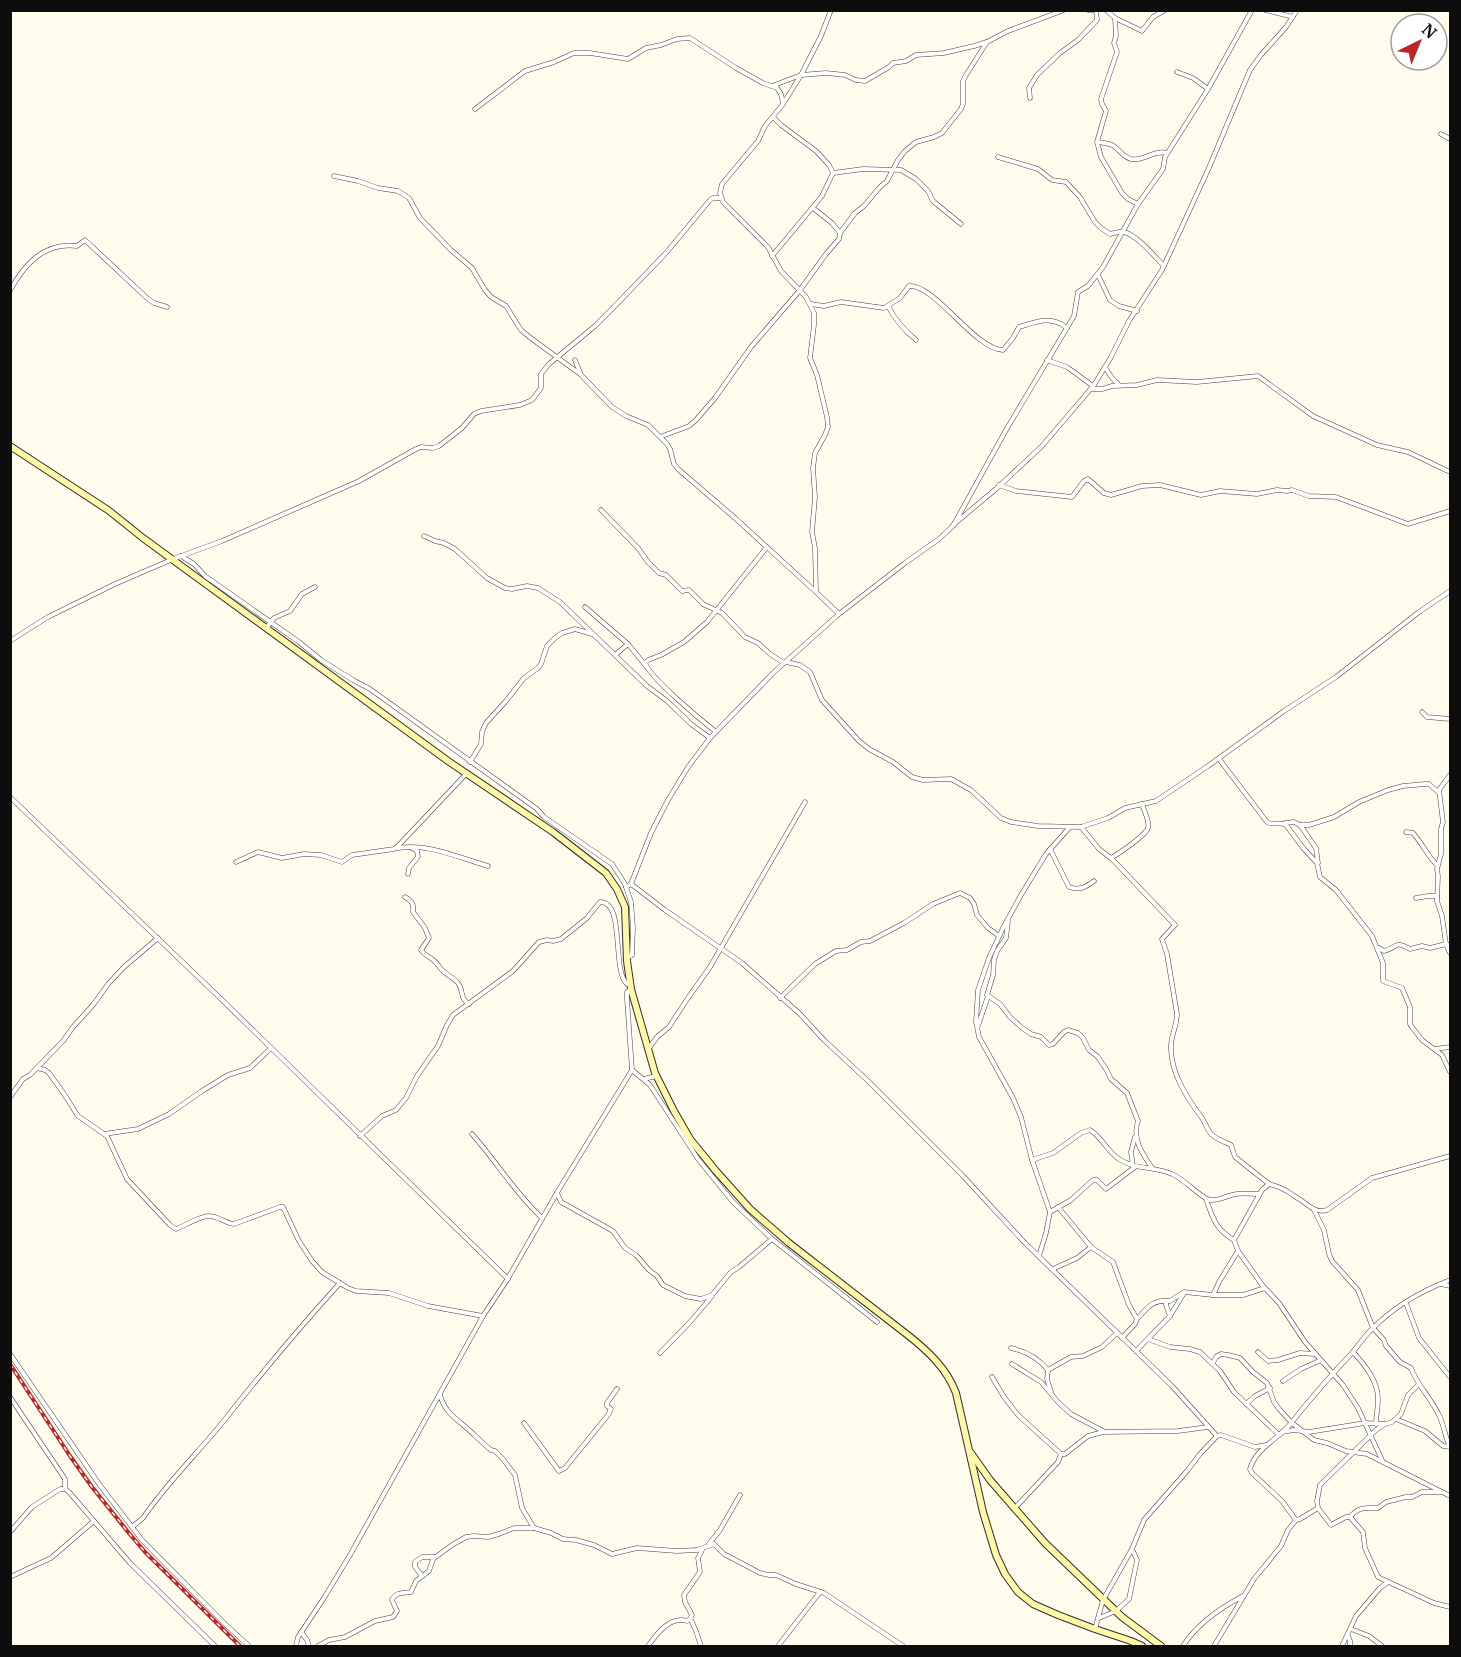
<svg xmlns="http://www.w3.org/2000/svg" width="1461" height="1657" font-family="Merriweather,serif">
<rect width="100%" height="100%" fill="#fffced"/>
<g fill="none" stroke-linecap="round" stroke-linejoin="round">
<defs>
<g id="street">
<polyline points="831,10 821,36 801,75 783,104 765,126 758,141 722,184 720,193 723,202 768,247 781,271 806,297 814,313 814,325 810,358 817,375 827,417 828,427 825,435 815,453 813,468 815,497 812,532 815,548 816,592 839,614"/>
<polyline points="1088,10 1094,10"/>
<polyline points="1106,10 1115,18 1116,36 1114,43 1117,52 1101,99 1102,104 1106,111 1097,142 1101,157 1122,193 1128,199 1138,204"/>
<polyline points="1265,10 1293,17"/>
<polyline points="1115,18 1142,31 1153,17 1165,10"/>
<polyline points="1177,72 1193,78 1208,89"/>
<polyline points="772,86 801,75 826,73 845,75 856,80 865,81 889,67 893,63 906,61 916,55 944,53 974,46 987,42 1008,31 1064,10"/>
<polyline points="1030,98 1029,88 1037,75 1060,53 1078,40 1097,20 1096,10"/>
<polyline points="475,109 525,71 554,62 574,53 590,53 628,59 646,48 661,45 677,39 690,38 736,68 763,83 777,88 781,94 783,103"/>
<polyline points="1441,134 1450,139"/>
<path d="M1098 142C1103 143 1108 143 1112 145 1119 148 1122 157 1131 159 1143 162 1155 149 1167 153"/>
<path d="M998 157 1038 169 1052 180 1066 182 1080 197 1095 222 1101 228 1110 234C1114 233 1120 231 1124 232 1137 235 1155 257 1164 266"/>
<polyline points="833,173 863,169 901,170 916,179 928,191 933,201 961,224"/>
<polyline points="334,176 358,181 378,188 398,191 409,198 420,218 451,250 472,268 485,290 491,297 506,306 521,330 532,339 580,374"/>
<polyline points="840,233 855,213 864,206 879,188 887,181 898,160 905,151 916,142 934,137 942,133 961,109 963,104 963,81 966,75 987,42"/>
<polyline points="772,256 822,196 833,173 829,165 816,151 781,125 773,117"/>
<polyline points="1098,275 1110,300 1119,306 1137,311"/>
<path d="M10 290C25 264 44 242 77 246L85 240 148 299 154 303 167 307"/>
<path d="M811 304 824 306 841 302 884 308 900 298 909 286C935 284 974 349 1003 350L1013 338 1019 327C1036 322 1051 315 1067 328"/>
<path d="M888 306C895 320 904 330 916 340"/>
<polyline points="575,360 581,375 612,407 626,416 648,425 667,444 670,449 674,464 678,469 735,518 816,592"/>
<polyline points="1047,360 1067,367 1093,386"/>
<polyline points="1105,367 1112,378 1119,385"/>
<polyline points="1091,389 1102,389 1112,386 1137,385 1157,380 1197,382 1258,376 1313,416 1377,445 1408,452 1450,472"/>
<polyline points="660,437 689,426 696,420 715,398 751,347 800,290 826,254 839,239 840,233 832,223 813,208"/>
<polyline points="999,485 1016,491 1072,497 1084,481 1088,479 1104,493 1111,495 1142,486 1160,485 1201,495 1220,491 1257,494 1277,490 1287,491 1292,490 1309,496 1336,497 1408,524 1450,511"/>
<polyline points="601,510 638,548 648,562 659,573 666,575 682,591 689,590 703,604 722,613 745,637 758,643 770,654 784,663"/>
<polyline points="953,525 996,489 1042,446 1094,385 1111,357 1129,321 1162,270 1208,170 1250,70 1261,55 1286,27 1297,10"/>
<polyline points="424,536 435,541 444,543 455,549 487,578 505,588 512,589 527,586 538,588 560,602 647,686 667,701 691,724 710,738"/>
<polyline points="181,556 194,564 205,576 299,642 321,660 353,680 370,689 537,809 544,817 612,864 625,884 631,902 633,927 632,955 627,958"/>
<polyline points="585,607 628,644 646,666"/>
<polyline points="267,627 274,618 290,611 302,594 315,587"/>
<polyline points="10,641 48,617 115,584 173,559 222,541 359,481 416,449 421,447 433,448 439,446 462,428 474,414 481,411 520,405 532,400 541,388 541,374 549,364 595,326 612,309 666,253 710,200 713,198 721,198"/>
<polyline points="615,655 628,644"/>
<polyline points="786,662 800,665 810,672 822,700 859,741 869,749 893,762 912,777 923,780 951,779 971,790 1001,818 1011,822 1038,826 1081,827 1108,818 1125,808 1156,801 1208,766 1284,711 1336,677 1419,612 1450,591"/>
<polyline points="1422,712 1427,717 1450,719"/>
<path d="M716 732C701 720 650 678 645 663L648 660 661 655 684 642 707 622 767 547"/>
<path d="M1219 759 1267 822C1273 826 1280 821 1286 825L1304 849 1317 863 1320 877 1336 890 1372 936 1383 963V981L1402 988 1410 1007V1024L1412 1027 1422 1040 1442 1055 1450 1072"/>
<polyline points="470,762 481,744 482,732 486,723 506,701 524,678 538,668 541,664 547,646 555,638 562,633 575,629 592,634"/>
<polyline points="1450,775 1439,790 1443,822 1441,829 1441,854 1437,869 1438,876 1437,901 1442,916 1446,944 1450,953"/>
<polyline points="10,797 218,996 508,1279"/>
<polyline points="1285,823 1294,822 1300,825 1316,848 1318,863"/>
<polyline points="1300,825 1309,825 1334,817 1359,802 1388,790 1403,786 1425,784 1429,784 1438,792"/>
<path d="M1081 827 1099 849 1112 859 1175 925 1162 939 1167 954 1177 1014C1177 1027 1171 1034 1171 1046 1170 1072 1187 1098 1202 1118 1205 1122 1207 1129 1211 1134 1216 1139 1225 1142 1231 1145L1235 1157 1269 1184"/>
<path d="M1406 832 1413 833C1422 843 1428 857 1437 865"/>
<path d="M398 848C429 843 459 858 488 866"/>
<path d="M1050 849 1069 887C1079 891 1086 887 1094 881"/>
<path d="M1111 858C1118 854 1145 836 1148 828 1150 821 1144 811 1142 804"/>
<polyline points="236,862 258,852 282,858 304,854 321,855 342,862 352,855 394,849 398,846 466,774"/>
<polyline points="408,874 409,868 418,857 417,851 412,848"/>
<polyline points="631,884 665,910 742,963 799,1013 824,1040 866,1079 963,1176 1025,1243 1172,1386 1217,1436"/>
<polyline points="626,887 631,884 651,833 668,800 688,767 710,738 773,673 839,614 905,563 939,539 953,526 1006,430 1074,316 1078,292 1088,286 1103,267 1138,204 1163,169 1165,157 1208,89 1252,10"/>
<path d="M405 897C412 901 414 904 413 912L425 928 429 938 421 950C424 955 428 956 432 959 437 962 439 967 442 970 447 975 454 978 458 983 464 990 459 998 469 1004"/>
<polyline points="1416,898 1428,896 1437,896"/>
<path d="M1008 921 1006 938 997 951 994 960 993 975 987 995 1000 1004 1010 1017 1021 1027 1031 1034 1041 1037 1049 1045 1053 1044 1064 1032 1068 1030 1078 1033 1083 1038 1089 1050 1097 1056 1106 1069 1111 1079 1127 1093 1138 1121C1132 1139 1142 1153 1152 1168"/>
<path d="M1379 948 1384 951C1399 947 1394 940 1410 949L1422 946 1430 948 1446 944 1450 946"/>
<polyline points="780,998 815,964 836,951 847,950 861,942 870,941 904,923 933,904 960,893 970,898 974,904 977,915 988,928 999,936"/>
<polyline points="978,1026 988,996"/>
<polyline points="649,1048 657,1037 669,1027 688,998 710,967 805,802"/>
<polyline points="1435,1049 1450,1047"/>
<path d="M37 1068 45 1070 49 1073 64 1094 78 1116 107 1136 127 1179 170 1225 176 1229C184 1226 202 1215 209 1216 218 1216 225 1223 234 1224L280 1207H283L299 1241 312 1261 322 1272 348 1288 356 1291 389 1293 428 1306 483 1316"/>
<polyline points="632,1070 650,1085 698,1159 733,1202 772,1239 877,1322"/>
<polyline points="644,1079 656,1076"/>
<polyline points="10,1097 23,1079 30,1075 63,1041 73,1027 93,1005 109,983 124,967 158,938"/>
<polyline points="104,1134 138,1129 169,1114 202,1091 228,1075 250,1068 271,1048"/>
<path d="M472 1134C496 1161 515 1193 542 1218"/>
<path d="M360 1136 382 1116 396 1110 406 1098 417 1076 438 1046 447 1025 453 1015 513 971 539 942 547 940 553 941 561 939 587 918 600 902C625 901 612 967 626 983L630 985"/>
<path d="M1032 1160 1053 1153 1081 1133 1090 1130C1099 1134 1108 1152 1119 1159 1135 1170 1154 1166 1172 1174 1183 1178 1201 1198 1210 1200 1219 1201 1223 1197 1232 1195 1240 1192 1250 1194 1259 1194"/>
<polyline points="1133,1167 1131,1152 1135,1137"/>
<polyline points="557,1193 561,1202 613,1231 625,1248 636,1255 649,1270 657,1276 663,1285 685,1296 701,1299 712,1295 731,1272 739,1267 772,1239"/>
<path d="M1206 1199C1213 1218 1215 1229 1234 1240"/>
<polyline points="1058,1207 1091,1247 1113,1262 1129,1305 1137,1319 1135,1324 1122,1338"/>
<path d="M1314 1210 1324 1230 1329 1254 1332 1261 1358 1290 1373 1328 1384 1340 1386 1346 1400 1362 1411 1368C1417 1385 1431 1398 1439 1415 1444 1425 1445 1437 1450 1447"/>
<polyline points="1050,1212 1071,1200 1093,1180 1097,1180 1106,1189 1135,1167"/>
<polyline points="1238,1251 1263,1286 1279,1303 1305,1342 1343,1385 1358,1408 1382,1460"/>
<polyline points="1039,1256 1046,1233 1050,1212 1032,1160 1021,1117 1013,1098 979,1037 976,1022 978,990 989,958 1003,928 1021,895 1046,854 1069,828"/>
<polyline points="1053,1269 1077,1258 1091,1247"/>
<polyline points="1441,1284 1450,1286"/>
<polyline points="1213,1295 1243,1295 1265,1288"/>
<polyline points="1166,1301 1166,1305 1170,1316"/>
<polyline points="1406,1303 1419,1338 1450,1377"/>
<path d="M1137 1319C1148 1307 1153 1299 1170 1301L1184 1292 1213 1295 1219 1282 1238 1251 1234 1240 1262 1190 1269 1184C1278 1186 1288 1191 1296 1197 1307 1203 1314 1214 1327 1210L1372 1178 1450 1156"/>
<polyline points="1148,1339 1170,1347 1190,1349 1200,1352 1220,1371 1234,1392 1279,1435"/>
<path d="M1011 1348C1025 1351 1039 1359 1048 1370L1047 1379 1051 1392"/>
<polyline points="1136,1351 1170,1316 1184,1293"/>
<polyline points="1258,1352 1268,1361 1278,1360 1300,1353 1315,1354"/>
<path d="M1353 1352C1365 1365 1378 1381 1378 1399 1378 1408 1376 1416 1376 1424"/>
<polyline points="660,1353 691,1321 712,1296"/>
<polyline points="10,1354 99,1484 142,1540 225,1624 249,1646"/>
<polyline points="1213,1363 1216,1357 1221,1354 1228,1355 1240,1358 1253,1372 1267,1383 1274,1402 1280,1410 1292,1423 1314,1440 1327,1443 1346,1451 1367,1454 1450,1496"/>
<polyline points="1012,1364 1041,1382 1058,1402 1071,1414 1103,1431"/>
<polyline points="1048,1370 1071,1357 1083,1356 1102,1347 1117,1333"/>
<polyline points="992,1377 1004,1397 1018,1415 1061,1454"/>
<polyline points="1283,1381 1301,1369 1321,1360"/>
<path d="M1419 1384 1408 1395 1401 1414 1392 1422 1383 1425 1376 1430 1320 1485 1317 1501 1318 1508 1300 1519 1296 1520 1282 1501 1252 1473 1250 1469C1256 1447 1280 1439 1292 1422 1311 1398 1331 1375 1352 1353 1358 1346 1363 1338 1370 1331 1392 1308 1421 1291 1450 1280"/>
<path d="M440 1395C444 1409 451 1415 462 1424 472 1432 481 1442 491 1450L495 1451 503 1459 515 1475 522 1508 534 1528"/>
<polyline points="10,1397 65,1479 65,1489"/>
<polyline points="1246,1404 1255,1396 1270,1388"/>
<polyline points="1396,1419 1425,1431 1443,1446 1450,1447"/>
<polyline points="524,1423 559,1471 565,1468 608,1415 611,1409 607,1406 607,1403 617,1389"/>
<polyline points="1282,1432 1294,1430 1309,1432 1365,1423 1385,1424"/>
<polyline points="1015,1508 1058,1462 1061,1454 1065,1454 1088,1436 1103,1432 1178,1431 1208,1427"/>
<path d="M1318 1508 1331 1525 1346 1517H1350C1359 1506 1366 1508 1378 1508L1386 1502 1406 1497H1412L1422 1492H1440"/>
<polyline points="1350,1517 1363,1532 1365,1548 1378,1577 1434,1603 1450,1607"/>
<path d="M132 1527 143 1518C166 1484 196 1455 222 1423 260 1375 299 1328 340 1283"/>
<polyline points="10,1532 32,1507 60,1489 65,1489 69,1492 130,1563 215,1646"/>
<polyline points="709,1544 720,1530 740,1495"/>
<polyline points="422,1576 415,1567 415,1562 422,1557 434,1557"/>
<polyline points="10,1577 51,1558 94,1521"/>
<polyline points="1099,1618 1116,1611 1129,1599 1137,1560 1132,1549"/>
<polyline points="691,1620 696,1631 701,1646"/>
<polyline points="1095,1629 1103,1600 1132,1549 1144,1520 1187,1471 1200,1454 1217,1436 1221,1435 1255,1447 1266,1445"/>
<polyline points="1351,1629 1369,1636 1382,1646"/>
<polyline points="301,1632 307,1640 309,1646"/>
<polyline points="1348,1636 1350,1641 1350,1646"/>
<polyline points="296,1646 298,1637 324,1598 350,1555 483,1316 507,1280 558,1191 632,1070 627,999 627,992 631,989"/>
<path d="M318 1646 329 1640 345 1637 375 1621 393 1617 397 1611 392 1600C395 1592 404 1593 411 1592L416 1581 429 1571 433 1559 452 1545 466 1537 474 1536 488 1537 499 1534 514 1528H534L551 1533 563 1539 576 1540 594 1545 612 1554 637 1548 677 1551 697 1550 714 1544 724 1554 760 1573 769 1575H776L796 1584 824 1593 903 1646"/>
<path d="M648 1646C656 1635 670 1615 687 1621L690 1619 692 1615 685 1602 684 1595 700 1572 698 1558 702 1550"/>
<polyline points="778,1646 820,1592"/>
<path d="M1183 1646C1197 1624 1220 1608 1243 1596"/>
<polyline points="1214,1646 1254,1579 1281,1546 1288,1530 1296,1520"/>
<polyline points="1342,1646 1356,1616 1380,1588 1387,1583"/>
</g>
<g id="secondary">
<path d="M10 446 108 510 143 538 448 761 553 832 606 873 617 889 625 907 627 961 631 989 655 1073 674 1111 690 1139 716 1171 750 1209 789 1243 909 1336C929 1352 947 1369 956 1393L983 1512 996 1555 1005 1574 1018 1592 1033 1604 1058 1615 1095 1629 1131 1641 1142 1646"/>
<polyline points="971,1453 990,1480 1045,1543 1122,1617 1161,1646"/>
</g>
</defs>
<use href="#street" stroke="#404040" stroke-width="5"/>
<use href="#secondary" stroke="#2f2f2f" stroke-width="8"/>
<use href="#street" stroke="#fff" stroke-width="4"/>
<use href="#secondary" stroke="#fff8a8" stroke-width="6"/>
<defs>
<polyline id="rail" points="10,1364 70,1456 92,1487 128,1532 145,1552 240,1646"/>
</defs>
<use href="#rail" stroke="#bd2528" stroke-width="4"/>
<use href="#rail" stroke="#fff" stroke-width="1.5" stroke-dasharray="4.5" stroke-linecap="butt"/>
</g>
<rect width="1461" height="1657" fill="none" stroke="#0d0d0d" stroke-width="24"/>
<g transform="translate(1419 42) rotate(43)"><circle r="28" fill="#ffffff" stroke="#9e9e9e" stroke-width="1.5"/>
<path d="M0-4.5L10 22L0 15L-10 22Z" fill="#bd2528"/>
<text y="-9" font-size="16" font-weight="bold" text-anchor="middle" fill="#0d0d0d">N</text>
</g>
</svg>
